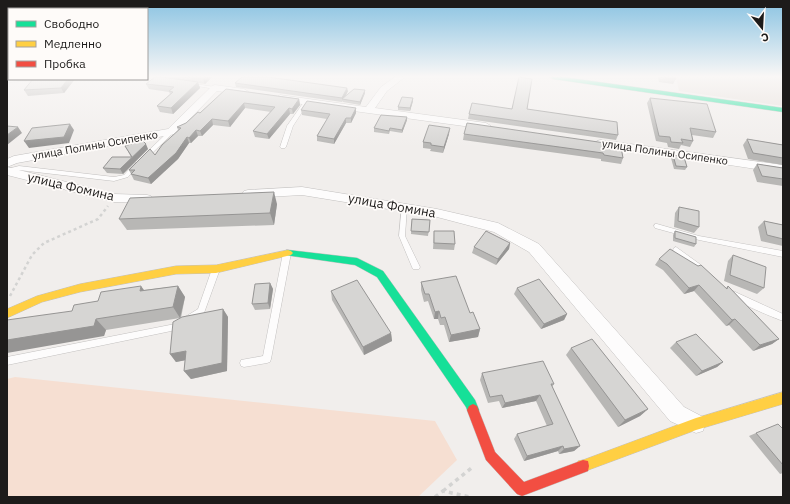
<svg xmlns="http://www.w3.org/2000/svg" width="790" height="504" font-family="'IBM Plex Sans',sans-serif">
<rect width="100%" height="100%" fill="#f1eeec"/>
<polygon fill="#e6ded9" points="676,77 783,77 783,106 679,91"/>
<polygon fill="#f6dfd2" points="15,377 435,421 457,460 418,497 7,497 7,379"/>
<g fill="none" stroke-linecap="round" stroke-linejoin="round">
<defs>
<g id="lane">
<polygon points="147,77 161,78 163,79 161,80 147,78"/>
<polygon points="56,79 54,80 7,82 7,80"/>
<polygon points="189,83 215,87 217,88 215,89 191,85 189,84"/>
<polygon points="304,102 308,103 293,126 286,147 285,148 281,148 280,147 287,126"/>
<polygon points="171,130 173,131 173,133 147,158 143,158 143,156 169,131"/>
<polygon points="136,163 139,165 128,177 114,181 19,170 7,173 7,169 19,166 114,177 124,175 134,164"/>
<polygon points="402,205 404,205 407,207 405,236 420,267 419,269 413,269 412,267 399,236"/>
<polygon points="655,224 657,224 699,236 783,251 783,257 699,240 655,228 654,226"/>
<polygon points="676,247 701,265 702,267 701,269 695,269 674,252 673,250 674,248"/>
<polygon points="287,250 289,251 291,253 271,359 270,362 267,363 244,367 241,366 240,363 241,360 263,356 283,253 285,251"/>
<polygon points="216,266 219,267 220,269 204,313 191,321 188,322 185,321 184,319 185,317 198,309 212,269 213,267"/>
<path d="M733 291 783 314V321C772 317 735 302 729 294L730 292Z"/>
<polygon points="180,322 183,323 184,325 183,327 176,330 7,365 7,357 175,324"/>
</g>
<g id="street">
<polygon points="395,77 405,77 387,91 375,108 486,123 491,126 486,129 280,101 275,98 280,95 366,107 381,87"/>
<polygon points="215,85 244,89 249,92 244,95 217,91 175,134 17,163 7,167 7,159 14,156 168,129 212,86"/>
<polygon points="601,140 783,165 783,173 597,145 596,143 597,141"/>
<polygon points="7,167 114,194 147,195 151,196 153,199 151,202 147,203 114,202 7,175"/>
<polygon points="302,187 437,209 498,223 539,244 684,407 703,417 705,424 703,431 696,433 670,421 529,252 494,232 437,217 302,195 248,198 244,197 242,194 244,191 248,190"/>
</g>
<g id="fast">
<polygon points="550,77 563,77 783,108 783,112 553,79"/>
<polygon points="288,250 357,258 383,271 475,400 479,410 477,414 473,416 469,414 466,407 377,277 355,265 285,255 283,253 285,251"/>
</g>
<g id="slow">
<polygon points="288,250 291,251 293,253 291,255 216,273 176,274 80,292 42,302 7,318 7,309 37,296 80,284 176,266 216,265"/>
<polygon points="783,392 783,404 696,430 583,472 578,471 577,466 578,461 583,460 696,418"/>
</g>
<polygon id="jam" points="473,404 477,406 495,452 524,482 583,460 588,461 589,466 588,471 522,496 517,494 486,460 467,410 469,406"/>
</defs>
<use href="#lane" stroke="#c3c1c0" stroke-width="1"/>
<use href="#street" stroke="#c3c1c0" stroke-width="1"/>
<use href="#fast" stroke="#c3c1c0" stroke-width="1"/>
<use href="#slow" stroke="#c3c1c0" stroke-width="1"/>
<use href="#jam" stroke="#c3c1c0" stroke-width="1"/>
<polyline stroke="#d3d3d2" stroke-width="2.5" stroke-dasharray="3 3" stroke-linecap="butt" points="10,296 32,255 44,243 98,219 108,206"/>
<g stroke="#d3d3d2" stroke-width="3.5" stroke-dasharray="4 4" stroke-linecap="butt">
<polyline points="443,491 474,466"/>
<polyline points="435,497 443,491 470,497"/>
</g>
<use href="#lane" fill="#fdfcfc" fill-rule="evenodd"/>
<use href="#street" fill="#fdfcfc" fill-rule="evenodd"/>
<use href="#fast" fill="#16e098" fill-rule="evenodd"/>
<use href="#slow" fill="#ffcf43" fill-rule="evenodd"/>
<use href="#jam" fill="#f24e42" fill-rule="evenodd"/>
</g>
<g fill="#b8b7b5">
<polygon points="155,77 212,77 205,84 198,83 200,88 173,114 160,112 157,106 170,94 169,92 149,89 146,84"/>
<polygon points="658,77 675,77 676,79 673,84 659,82"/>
<polygon points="75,79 64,93 28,96 24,90"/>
<polygon points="235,83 348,91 345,97 365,90 365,93 360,105 343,102 343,101 342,102 236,87"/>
<polygon points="226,89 299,99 300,105 293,114 290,114 269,139 255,137 253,131 271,112 245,108 230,127 213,125 202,136 198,136 191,143 189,143 178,159 151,184 134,180 129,170 155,155 178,130 177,127 186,123 200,113"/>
<polygon points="413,98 413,101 410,111 398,110 398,107"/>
<polygon points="650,98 716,132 713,138 692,135 693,141 690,147 681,145 679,149 668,147 667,143 656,141 647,103"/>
<polygon points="356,108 356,113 351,123 346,123 334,144 317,141 317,136 327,119 302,115 301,110"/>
<polygon points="512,109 527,109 618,135 616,140 468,119 469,114"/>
<polygon points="407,120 402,133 390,131 389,134 374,132 374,128"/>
<polygon points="449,134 443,153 430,151 431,149 423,148 423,142"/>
<polygon points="464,134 619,145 623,158 621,164 601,161 601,159 463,140"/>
<polygon points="747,139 783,145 783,165 748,159 743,145"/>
<polygon points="125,146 148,149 123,174 107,173 103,168 131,157"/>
<polygon points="673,155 687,167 685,170 674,169 671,158"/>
<polygon points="757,164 783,168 783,186 757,182 753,170"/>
<polygon points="277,204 274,225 127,230 119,219"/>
<polygon points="679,207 699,227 694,233 674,227 675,213"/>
<polygon points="412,219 430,220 428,236 411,234"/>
<polygon points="764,221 783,225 783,246 761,241 758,227"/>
<polygon points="434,231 455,244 454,250 433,249"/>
<polygon points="675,231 696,244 694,247 673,241 673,235"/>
<polygon points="510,243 509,249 496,265 472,253 474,247"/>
<polygon points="733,255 764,288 757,294 724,281 728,261"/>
<polygon points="659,259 726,288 728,286 779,339 772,344 753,351 729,325 726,326 694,291 684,294 663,270 655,265"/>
<polygon points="421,282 470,313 480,329 478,337 449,342 444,325 440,325 438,319 434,319 428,301 424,302 421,290"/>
<polygon points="270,283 273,289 270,309 255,310 252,304"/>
<polygon points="178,286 185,297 181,318 223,309 228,317 227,371 191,379 184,371 185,360 176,362 170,354 180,318 106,330 104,336 72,311 98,301 144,290"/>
<polygon points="517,288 567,314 564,320 541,329 514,294"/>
<polygon points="331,291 391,333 392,341 364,355 332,300"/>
<polygon points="676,342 723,362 717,367 696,376 670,348"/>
<polygon points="571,348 648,409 640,416 618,427 566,355"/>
<polygon points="482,373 554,384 552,387 580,446 574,451 559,454 558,451 524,461 514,439 517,434 547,426 536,401 502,408 499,401 488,403 480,380"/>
<polygon points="783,429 783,473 780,474 749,436 756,433"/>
</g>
<g fill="#969594">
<polygon points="206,77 212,77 205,84 203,79"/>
<polygon points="68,79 75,79 64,93 61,88"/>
<polygon points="198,82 200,88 173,114 171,108"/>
<polygon points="347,88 348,91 344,99 342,99 342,102 342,98"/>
<polygon points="365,90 365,93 360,105 360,102"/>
<polygon points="413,98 413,101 410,111 410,108"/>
<polygon points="299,99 300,105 293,114 292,109"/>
<polygon points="244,103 245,108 230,127 228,121"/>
<polygon points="289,108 290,114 269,139 267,134"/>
<polygon points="356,108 356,113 351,123 351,118"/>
<polygon points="407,117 407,120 402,133 402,130"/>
<polygon points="346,118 346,123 334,144 334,139"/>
<polygon points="212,119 213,125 202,136 200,131"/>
<polygon points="70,124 74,130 69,143 29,148 24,141"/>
<polygon points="18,127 22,133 7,145 7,135"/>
<polygon points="450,128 449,134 443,153 444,147"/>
<polygon points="196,130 198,136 191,143 189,138"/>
<polygon points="187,137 189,143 178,159 151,184 148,178"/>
<polygon points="146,144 148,149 123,174 120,169"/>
<polygon points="274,192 277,204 274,225 270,213"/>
<polygon points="510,243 509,249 496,265 498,259"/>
<polygon points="270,283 273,289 270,309 268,303"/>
<polygon points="699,285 694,291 684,294 689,288"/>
<polygon points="141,286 150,298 140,291"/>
<polygon points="178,286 185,297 180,318 173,307"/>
<polygon points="223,309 228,317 227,371 191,379 184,371"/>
<polygon points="439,311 438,319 434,319 435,312"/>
<polygon points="567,314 564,320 541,329 544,324"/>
<polygon points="96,319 106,330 104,336 7,353 7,340"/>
<polygon points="735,319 729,325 726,326 732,320"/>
<polygon points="480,329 478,337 449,342 451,335"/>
<polygon points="391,333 392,341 364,355 363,347"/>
<polygon points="779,339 772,344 753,351 760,345"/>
<polygon points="186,351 192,359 176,362 170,354"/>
<polygon points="723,362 717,367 696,376 702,371"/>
<polygon points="540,395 536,401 502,408 505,403"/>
<polygon points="648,409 640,416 618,427 625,420"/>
<polygon points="563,446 558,451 524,461 527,456"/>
<polygon points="580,446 574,451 559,454 564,449"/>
</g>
<g fill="#d6d5d3" stroke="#969594">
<polygon points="155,77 162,77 198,82 171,108 157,106 173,92 169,91 174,87 146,84"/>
<polygon points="185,77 206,77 203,79"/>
<polygon points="242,77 268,77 347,88 342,98 235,83"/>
<polygon points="519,77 532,79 527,109 617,122 618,135 469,114 472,103 512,109"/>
<polygon points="661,77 675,77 676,79"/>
<polygon points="33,79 68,79 61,88 24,90"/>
<polygon points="226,89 299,99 292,109 289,108 267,134 253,131 275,107 244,103 228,121 212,119 200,131 196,130 189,138 187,137 176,153 148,178 131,174 135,170 129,170 150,149 155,155 162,145 181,128 177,127 186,123 198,112 200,113"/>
<polygon points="354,89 365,90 360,102 342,99"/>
<polygon points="402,97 413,98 410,108 398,107"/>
<polygon points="650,98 707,104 716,132 690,128 693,141 681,139 683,143 671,142 670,137 659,136"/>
<polygon points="307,101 356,108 351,118 346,118 334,139 317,136 330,114 301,110"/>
<polygon points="381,115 407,117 402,130 390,128 389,131 374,128"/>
<polygon points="467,123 619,145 621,147 623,158 604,155 603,153 464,134"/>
<polygon points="70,124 64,137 24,141 32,128"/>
<polygon points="429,125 450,128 444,147 431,145 431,143 423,142"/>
<polygon points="7,126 18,127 7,135"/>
<polygon points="747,139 783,145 783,158 753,153"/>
<polygon points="142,140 146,144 120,169 103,168 112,157 132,157 125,146"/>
<polygon points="673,155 684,157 687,167 676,166"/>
<polygon points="757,164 783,168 783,179 762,176"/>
<polygon points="274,192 270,213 119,219 130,198"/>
<polygon points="679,207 699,211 699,227 678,221"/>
<polygon points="412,219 430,220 429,232 411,231"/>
<polygon points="764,221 783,225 783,239 767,235"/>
<polygon points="434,231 454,231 455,244 434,243"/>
<polygon points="486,231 510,243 498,259 474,247"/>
<polygon points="675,231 696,237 696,244 675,238"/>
<polygon points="670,249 698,266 701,265 727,289 728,286 779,339 760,345 735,319 732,320 699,285 689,288 667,264 659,259"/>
<polygon points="733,255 766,267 764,288 730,275"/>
<polygon points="456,276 470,313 473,312 480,329 451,335 445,317 441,318 439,311 435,312 429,294 425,294 421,282"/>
<polygon points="539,279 567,314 544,324 517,288"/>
<polygon points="357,280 391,333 363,347 331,291"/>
<polygon points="270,283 268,303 252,304 255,284"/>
<polygon points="141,286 140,291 178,286 173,307 96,319 94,326 7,340 7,320 72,311 74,305 98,301 101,292"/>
<polygon points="223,309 222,363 184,371 186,351 170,354 173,322 182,317"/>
<polygon points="696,334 723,362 702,371 676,342"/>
<polygon points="592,339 648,409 625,420 571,348"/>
<polygon points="543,361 554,384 551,384 580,446 564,449 563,446 527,456 517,434 553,424 540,395 505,403 502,395 490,397 482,373"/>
<polygon points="778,424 783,429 783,465 756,433"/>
</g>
<linearGradient id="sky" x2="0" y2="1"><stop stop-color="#8ac3e2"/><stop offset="0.52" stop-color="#f9f7f6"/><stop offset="1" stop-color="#f9f7f6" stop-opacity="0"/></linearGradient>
<rect width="790" height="147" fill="url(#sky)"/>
<g text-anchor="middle" stroke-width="3.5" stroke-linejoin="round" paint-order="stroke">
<g font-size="11" fill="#1d1b1a" stroke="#fefbf9">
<text transform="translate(95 145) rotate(-10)" y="4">улица Полины Осипенко</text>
<text transform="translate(665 152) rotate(8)" y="4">улица Полины Осипенко</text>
</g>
<g font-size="13" fill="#1d1b1a" stroke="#fefbf9">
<text transform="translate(71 186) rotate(13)" y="5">улица Фомина</text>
<text transform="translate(392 205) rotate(10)" y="5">улица Фомина</text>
</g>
</g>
<rect width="790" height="504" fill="none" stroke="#1d1b1a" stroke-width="16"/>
<rect x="8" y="8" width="140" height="72" fill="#fefbf9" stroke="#a4a1a0"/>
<rect x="16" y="21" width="20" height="6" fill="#16e098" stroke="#a4a1a0"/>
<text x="44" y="28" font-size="12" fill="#1d1b1a">Свободно</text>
<rect x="16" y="41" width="20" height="6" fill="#ffcf43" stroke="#a4a1a0"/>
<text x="44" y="48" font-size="12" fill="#1d1b1a">Медленно</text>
<rect x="16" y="61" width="20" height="6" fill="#f24e42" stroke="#a4a1a0"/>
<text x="44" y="68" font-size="12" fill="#1d1b1a">Пробка</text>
<g transform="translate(762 28) rotate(162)" stroke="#fefbf9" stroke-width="3" paint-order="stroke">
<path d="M0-3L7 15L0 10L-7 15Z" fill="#1d1b1a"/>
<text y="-6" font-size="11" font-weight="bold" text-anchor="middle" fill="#1d1b1a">С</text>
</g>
</svg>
